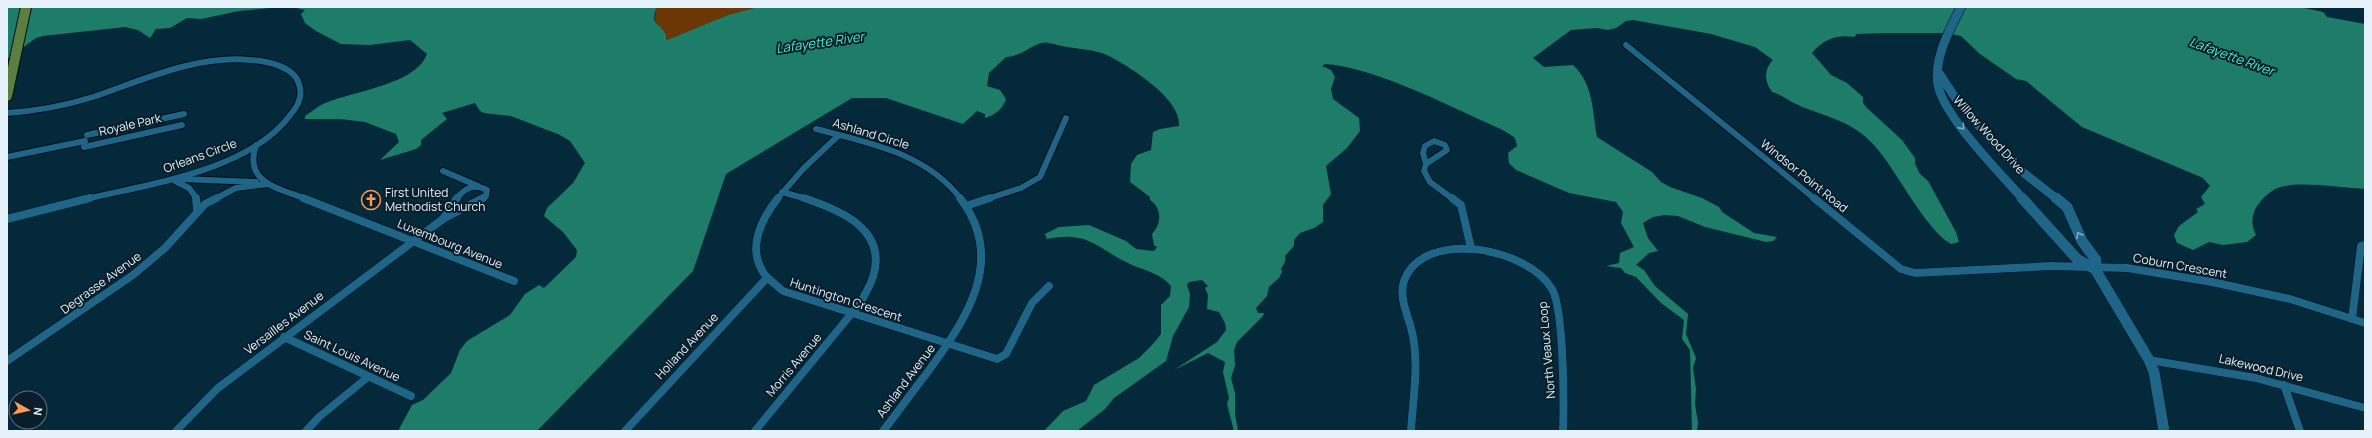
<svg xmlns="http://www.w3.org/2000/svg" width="2372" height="438" font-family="Manrope,sans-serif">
<rect width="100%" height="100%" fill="#03293b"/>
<path fill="#6d3605" d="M657 7H758L728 15 667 40C666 38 666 35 664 33 656 24 652 18 657 7Z"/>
<g fill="#1e7d68">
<polygon points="7,7 281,7 239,11 201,19 187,18 170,28 156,29 150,38 138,30 125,27 43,36 36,38 7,59"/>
<path d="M291 7H657C648 25 662 24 666 35 666 37 666 39 667 40L728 15 758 7H2300L2323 12 2327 17 2365 24V189C2343 188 2300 181 2281 187 2270 190 2263 198 2257 206 2251 216 2251 225 2256 235L2247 242 2223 245 2209 242 2193 250 2177 243 2174 235 2179 226 2198 212 2196 209 2205 204 2201 197 2210 186 2203 178 2082 127 2026 81 2016 79 1980 54 1961 36 1945 33H1882L1857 34 1854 37C1838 34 1823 39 1812 53L1831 75 1847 83 1863 97V103L1867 108 1902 140 1915 158V164L1920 174 1928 181 1956 232 1959 242 1951 244C1927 231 1898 174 1879 151 1855 120 1829 119 1796 104 1788 100 1780 94 1772 92 1764 82 1764 69 1773 60L1755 47 1711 34 1633 20 1626 21 1616 28 1608 30 1597 28 1571 30 1533 58 1544 67 1573 65C1594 85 1592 110 1597 137L1652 172 1661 182 1670 187 1702 198 1719 207 1722 212 1754 233 1777 237 1773 241 1766 242 1705 227 1678 216 1665 215 1653 217 1643 223 1648 238 1658 251 1649 253 1636 265 1644 270 1655 286 1688 314 1686 334 1696 358 1693 368 1696 389 1695 404 1698 423 1697 431H1692L1690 350 1682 339 1684 320 1661 303 1636 277 1625 273 1621 268 1606 266 1619 263 1620 253 1634 247 1621 223 1623 212 1616 202 1569 193 1516 170 1509 163 1508 153 1517 146 1515 138C1502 128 1486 123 1472 116 1431 97 1369 67 1325 64L1322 66 1331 70 1335 77 1331 89 1333 99 1359 118 1360 131 1347 148 1326 166 1331 194 1323 205V222L1314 228 1300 233 1294 240V246L1285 256V262L1281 269 1282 272 1279 278 1269 287 1267 296 1256 308 1258 313H1264L1263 316 1237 342 1234 350 1235 365 1231 378 1235 393V414L1238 431H1234L1227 404 1229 398 1223 372 1225 362 1208 353 1174 370 1217 342 1226 330 1225 323 1219 312 1207 309 1208 295 1205 288 1208 286 1202 280 1189 282 1187 285 1190 294 1189 307 1173 336 1166 361 1114 398 1105 409 1077 431H1044L1063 411 1086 401 1094 385 1139 358 1153 344 1161 334V305L1170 296 1171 286C1159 272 1144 271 1128 263 1095 247 1088 231 1047 239L1045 234 1059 227 1089 225 1126 241 1136 249 1154 251 1157 247 1154 245 1152 234C1162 224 1162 208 1150 200V197L1130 182 1131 164 1137 155 1151 150 1153 132 1160 129 1179 126C1182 99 1130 67 1109 56 1096 49 1075 49 1062 46 1056 45 1047 41 1041 43 1029 47 1019 57 1006 57L989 73 987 86 1000 90 1006 99C1003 109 995 115 985 118V114L977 111 963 124 886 98H852L726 174 693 271 537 431H398L412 405 423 400 451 373 460 350 467 341 510 315 525 294 539 285 544 288 576 257 577 250 563 232 544 216 547 208 573 183 585 163 570 141 560 135 511 116 484 113 480 111 475 103 442 113 447 119 421 140V145L416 149 380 160 399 142 396 134 365 122 340 119H305V116C311 112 317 107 323 104 352 91 416 85 427 54L410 40 370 45 341 44 316 31 305 23 301 14 305 10Z"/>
</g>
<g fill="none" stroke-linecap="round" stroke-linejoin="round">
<defs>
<g id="street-far1">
<polyline points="1626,45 1815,199"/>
<path d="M7 113C37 111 64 106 93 97 143 80 196 55 250 60 266 61 294 66 299 84 303 95 298 106 291 114 251 170 150 184 86 199"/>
<path d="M816 129C869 143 926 153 961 199"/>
<polyline points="87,135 184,114"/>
<polygon points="1434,141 1445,145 1447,150 1426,164 1423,153 1425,146"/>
<path d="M256 145C243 183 279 188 306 199"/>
<polyline points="84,147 182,125"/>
<polyline points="7,157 85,141"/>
<polyline points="1426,164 1424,171 1430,182 1453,199"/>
<polyline points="443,171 478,186"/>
<polyline points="181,179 256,182"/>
<polyline points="175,181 189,188 197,199"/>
<polyline points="782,192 807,199"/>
<polyline points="215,199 236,188 268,184"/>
<path d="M456 199C465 188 474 183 487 190L486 196 482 199"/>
<polyline points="777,199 804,168 839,135"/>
<polyline points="987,199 1021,188 1040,177 1066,118"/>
</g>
<g id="street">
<polyline points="196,198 197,210"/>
<polyline points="303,198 514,281"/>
<path d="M778 198C762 218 747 247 763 272 767 279 777 285 783 291L997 359 1006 354 1032 303 1049 286"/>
<polyline points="1452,198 1461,205 1471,248"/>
<polyline points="1814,198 1901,269 1915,273 2052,266 2127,268 2212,282 2290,299 2365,323"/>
<polyline points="966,206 990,198"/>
<polyline points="7,219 90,198"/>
<polyline points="443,219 457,198"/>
<polyline points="443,219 483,198"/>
<polyline points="2352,319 2361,246 2365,245"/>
<polyline points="284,337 411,396"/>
<polyline points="2149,360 2256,378 2365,408"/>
<polyline points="7,361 133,275 165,248 205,204 217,198"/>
<polyline points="2284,385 2300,431"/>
<polyline points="176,431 218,388 443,219"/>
<polyline points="306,431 319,417 368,377"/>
<polyline points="625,431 767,278"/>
<path d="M755 431 861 302C865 294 870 286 873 277 888 229 840 210 804 198"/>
<path d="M883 431C898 412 912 392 927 373 965 321 1008 260 960 198"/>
<path d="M1411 431C1413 397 1420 361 1411 328 1407 313 1399 297 1404 281 1423 228 1527 247 1552 289 1564 310 1564 404 1563 431"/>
</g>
<g id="secondary-far1">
<path d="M1961 7C1950 29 1933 59 1938 85 1944 117 2000 173 2023 199"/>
<polyline points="1939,73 1960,105 2015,166 2057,199"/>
</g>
<g id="secondary">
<polyline points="2022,198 2077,259 2095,269"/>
<polyline points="2056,198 2067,207 2082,241 2096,260 2095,269 2149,360 2154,372 2164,431"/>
</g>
<polyline id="primary" points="7,96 26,7"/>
</defs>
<use href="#street-far1" stroke="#00101b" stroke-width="8"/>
<use href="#street" stroke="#00101b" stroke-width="9"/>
<use href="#secondary-far1" stroke="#00101b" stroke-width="10"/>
<use href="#secondary" stroke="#00101b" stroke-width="12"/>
<use href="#primary" stroke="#00101b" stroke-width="12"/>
<use href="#street-far1" stroke="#1e6587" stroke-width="6"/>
<use href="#street" stroke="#1e6587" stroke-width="8"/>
<use href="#secondary-far1" stroke="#1e6587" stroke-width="9"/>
<use href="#secondary" stroke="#1e6587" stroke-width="11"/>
<use href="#primary" stroke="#5c7e3e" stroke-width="10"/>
</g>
<defs><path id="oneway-chevron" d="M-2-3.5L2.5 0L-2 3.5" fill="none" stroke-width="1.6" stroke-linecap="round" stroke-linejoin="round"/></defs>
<g stroke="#82acc0">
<use href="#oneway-chevron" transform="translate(1962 127) rotate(49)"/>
<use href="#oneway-chevron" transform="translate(2079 235) rotate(-117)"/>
</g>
<defs>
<symbol id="church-ring" viewBox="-11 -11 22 22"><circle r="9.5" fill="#091e2a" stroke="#fe9c57" stroke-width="1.5"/><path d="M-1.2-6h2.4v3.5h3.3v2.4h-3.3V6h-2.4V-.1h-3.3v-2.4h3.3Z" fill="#fe9c57"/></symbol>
</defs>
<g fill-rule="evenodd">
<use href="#church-ring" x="360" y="189" width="22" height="22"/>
</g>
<g text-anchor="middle" stroke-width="4" stroke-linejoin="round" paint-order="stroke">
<g font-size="12" fill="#e5f2fa" stroke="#091e2a">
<text transform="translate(130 125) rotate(-13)" y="4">Royale Park</text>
<text transform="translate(871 134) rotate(17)" y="4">Ashland Circle</text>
<text transform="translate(1989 135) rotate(48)" y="4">Willow Wood Drive</text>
<text transform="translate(200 156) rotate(-20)" y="4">Orleans Circle</text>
<text transform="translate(1804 176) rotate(39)" y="4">Windsor Point Road</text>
<text transform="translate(450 244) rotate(22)" y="4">Luxembourg Avenue</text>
<text transform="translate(2180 266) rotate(10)" y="4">Coburn Crescent</text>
<text transform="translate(101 283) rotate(-36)" y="4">Degrasse Avenue</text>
<text transform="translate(846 300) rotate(18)" y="4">Huntington Crescent</text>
<text transform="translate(284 323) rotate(-37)" y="4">Versailles Avenue</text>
<text transform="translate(687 346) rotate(-47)" y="4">Holland Avenue</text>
<text transform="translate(1547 350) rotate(-95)" y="4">North Veaux Loop</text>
<text transform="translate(352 356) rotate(25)" y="4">Saint Louis Avenue</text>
<text transform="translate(794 365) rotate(-50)" y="4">Morris Avenue</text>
<text transform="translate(2261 368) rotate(13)" y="4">Lakewood Drive</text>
<text transform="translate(906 381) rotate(-53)" y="4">Ashland Avenue</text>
</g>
<g font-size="12" fill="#e5f2fa" stroke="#091e2a" text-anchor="start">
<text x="385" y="197">First United<tspan x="385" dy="14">Methodist Church</tspan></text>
</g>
<g font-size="13" font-style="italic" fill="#46efc9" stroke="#091e2a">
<text transform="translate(820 42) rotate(-8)" y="5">Lafayette River</text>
<text transform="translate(2232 56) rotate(20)" y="5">Lafayette River</text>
</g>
</g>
<rect width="2372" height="438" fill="none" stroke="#e5f2fa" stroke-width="16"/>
<g transform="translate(28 410) rotate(98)"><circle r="19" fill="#091e2a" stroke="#61737d"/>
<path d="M0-3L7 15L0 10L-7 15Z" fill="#fe9c57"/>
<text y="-6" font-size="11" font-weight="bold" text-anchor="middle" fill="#e5f2fa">N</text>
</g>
</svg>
